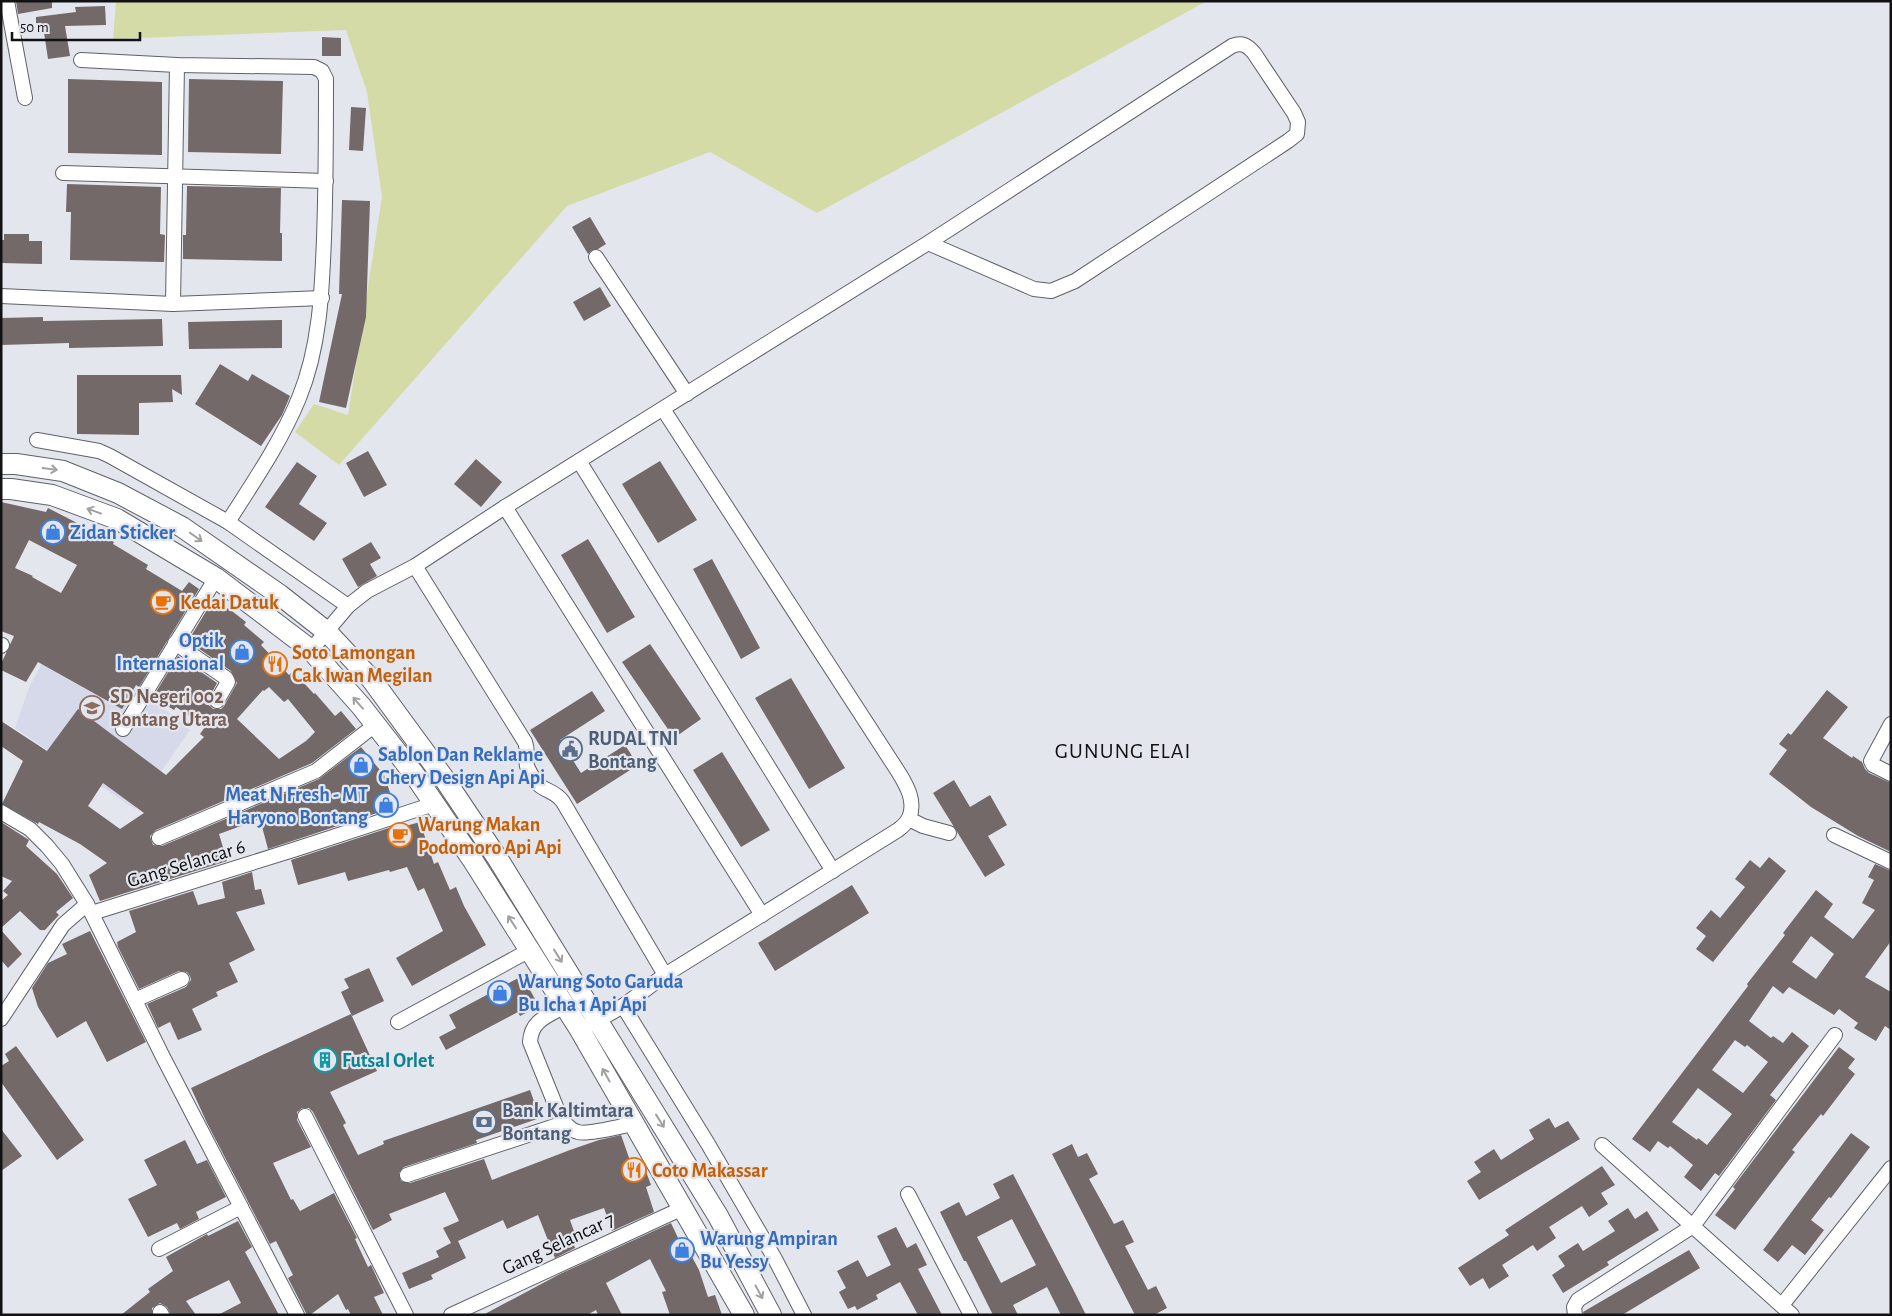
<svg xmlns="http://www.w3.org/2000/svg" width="1892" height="1316" font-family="'Alegreya Sans',sans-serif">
<rect width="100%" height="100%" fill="#e4e6ee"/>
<polygon fill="#d6d9e9" points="55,638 141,686 139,689 190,730 135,809 15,728 29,688"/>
<polygon fill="#d4dba6" points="116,1 1207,1 817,213 710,152 567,206 339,465 295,432 314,404 348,415 382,197 367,92 346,30 113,39"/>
<g fill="#726968" fill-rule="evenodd">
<polygon points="16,1 52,1 52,8 18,14"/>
<polygon points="105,6 106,25 65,26 70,56 48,59 43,26 36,26 36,17 76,12 75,7"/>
<polygon points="322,37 341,38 341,56 322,56"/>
<polygon points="68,79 162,82 162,155 68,153"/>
<polygon points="189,79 283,81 281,154 188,152"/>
<polygon points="351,107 366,108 363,151 349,150"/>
<polygon points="67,184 161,187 160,234 165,235 164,262 70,260 71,212 66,212"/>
<polygon points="187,186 281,188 280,233 282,233 282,261 183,259 183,235 186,235"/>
<polygon points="342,200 370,201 366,317 346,408 319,402 342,294 339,294"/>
<polygon points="590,217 606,244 598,249 592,250 588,254 572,227"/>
<polygon points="4,234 29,234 29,241 42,241 42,264 1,263 1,240 4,240"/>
<polygon points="600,287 611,306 584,321 573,302"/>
<polygon points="43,317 43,321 162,319 163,346 69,348 69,343 1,345 1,318"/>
<polygon points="282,320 282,348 189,349 188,322"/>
<polygon points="220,364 248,381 252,374 290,396 282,415 261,446 195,404"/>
<polygon points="77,375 181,375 182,395 172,389 173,402 139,403 139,435 77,434"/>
<polygon points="368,451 387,485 364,497 346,463"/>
<polygon points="476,459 502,482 481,507 454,484"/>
<polygon points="660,461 697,520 658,543 622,484"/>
<polygon points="297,462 317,476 299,504 327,523 314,541 265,507"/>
<path d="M1 502 46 512 48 508 114 542 113 544 148 565 146 569 182 591 189 582 199 589 139 687 136 685 122 709 38 662 26 682 1 670V664L14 636 1 631ZM29 540 77 565 61 593 32 577 33 576 15 568Z"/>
<polygon points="588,539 635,617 607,633 561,555"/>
<polygon points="371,542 381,558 370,564 377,576 358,587 342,559"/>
<polygon points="712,559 760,648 741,659 693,569"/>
<path d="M213 600 226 610 228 608 246 622 244 625 264 642 261 645 289 675 293 671 314 694 315 693 335 716 341 711 356 729 312 763 156 830 150 836 153 845 162 846 319 779 361 747 384 775 395 807 268 849 260 819 219 834 227 861 100 901 89 875 107 863 80 844 39 822 38 824 2 804 23 761 1 746V721L47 751 78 709 166 775 204 737 200 734 205 727 176 707 174 710 153 697 178 656 217 683 208 700 209 705 213 709H221L224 706 237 683 231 671 188 641ZM269 687 284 702 288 699 315 732 306 741 279 759 237 719 263 690 264 691ZM103 783 144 813 120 829 88 806Z"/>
<polygon points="650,644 701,719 674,738 622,662"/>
<polygon points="791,678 845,768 809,789 755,698"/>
<polygon points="1827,690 1848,707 1823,738 1852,758 1853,756 1862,762 1865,769 1869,773 1891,783 1891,852 1858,836 1811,807 1769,774 1787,750 1779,744 1788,733 1791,735"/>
<polygon points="592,691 605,711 560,740 581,773 625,745 638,765 577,804 530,730"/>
<polygon points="722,752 770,830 741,847 693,770"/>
<polygon points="954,780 970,807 990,795 1007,825 988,836 1005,865 985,877 933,793"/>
<polygon points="1,822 29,840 26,846 57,874 73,898 56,912 59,915 45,930 40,930 20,911 1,928 1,901 8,895 3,891 12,881 1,876"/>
<polygon points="420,822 434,864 438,862 450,890 456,887 464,906 486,945 412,986 396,958 443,931 424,888 418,891 407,867 390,872 389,870 348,881 345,872 298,885 291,860 401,824 402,827"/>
<polygon points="1769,857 1786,871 1713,962 1696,949 1706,936 1696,928 1711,910 1720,918 1745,887 1735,879 1750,860 1760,868"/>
<path d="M1875 864 1891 871V941L1865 977 1891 992V1030L1885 1026 1876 1041 1854 1028 1858 1023 1839 1009 1834 1015 1789 987 1783 994 1773 986 1749 1021 1771 1038 1773 1036 1783 1043 1792 1032 1809 1046 1770 1095 1776 1100 1719 1176 1715 1173 1701 1191 1684 1177 1693 1165 1670 1146 1668 1148 1658 1141 1650 1152 1632 1139 1748 986 1747 984 1785 935 1783 933 1816 890 1833 904 1824 917 1853 939 1875 910 1862 903 1874 880 1868 877ZM1811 936 1834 954 1816 979 1792 962ZM1735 1040 1745 1047 1747 1045 1768 1062 1743 1093 1712 1070ZM1698 1088 1732 1114 1707 1145 1698 1138 1697 1140 1672 1122Z"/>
<polygon points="252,872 255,890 261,889 265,904 236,912 255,950 229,963 238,982 216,992 218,996 192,1009 202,1030 178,1040 170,1022 158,1028 147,1004 186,987 191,980 190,976 187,972 179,971 139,989 116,943 118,946 117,942 136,932 129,911 193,891 198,905 225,898 222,882"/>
<polygon points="852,885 869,913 775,971 758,943"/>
<polygon points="1,930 22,954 8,968 1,960"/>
<polygon points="90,931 146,1042 107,1062 86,1021 57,1038 38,1007 32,988 48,963 67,954 62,944"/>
<polygon points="369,968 384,1001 352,1016 341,992 349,988 344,979"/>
<polygon points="522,976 539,1006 520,1016 518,1012 446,1050 439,1037 456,1028 449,1015"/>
<polygon points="351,1014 377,1071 330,1092 346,1123 343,1125 358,1155 384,1144 383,1141 530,1090 540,1118 476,1140 477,1143 404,1167 399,1173 401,1181 410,1183 484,1159 492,1180 570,1150 599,1140 621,1135 633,1169 644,1166 651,1185 646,1187 654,1212 612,1231 604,1208 570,1220 575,1234 571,1235 575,1248 555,1258 538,1215 507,1229 503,1220 458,1241 466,1258 431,1275 433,1279 409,1289 402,1273 439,1257 436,1251 451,1243 443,1228 459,1221 445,1192 389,1214 392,1220 373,1230 313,1112 309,1108 302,1108 297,1112 297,1120 311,1147 273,1163 291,1200 293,1199 300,1211 334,1193 357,1238 355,1239 368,1267 371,1265 384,1293 374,1297 383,1315 351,1315 348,1309 346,1310 338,1294 310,1315 307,1315 288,1278 293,1275 276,1241 270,1244 207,1123 191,1088"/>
<polygon points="16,1046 84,1140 57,1160 1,1082 1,1066 9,1061 5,1054"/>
<polygon points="1839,1047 1855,1059 1848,1068 1855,1074 1823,1116 1821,1114 1792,1150 1795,1152 1735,1230 1715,1215 1735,1189 1733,1187"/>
<polygon points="1549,1118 1555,1128 1568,1121 1580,1139 1479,1200 1467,1181 1481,1172 1474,1162 1494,1149 1501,1160 1534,1139 1529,1130"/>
<polygon points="1,1129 22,1156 1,1171"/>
<polygon points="1851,1133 1870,1147 1831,1198 1829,1197 1811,1220 1824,1230 1805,1255 1792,1245 1778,1262 1763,1250"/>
<polygon points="185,1140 197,1164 207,1160 226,1197 196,1212 199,1219 180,1229 177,1223 148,1237 128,1199 157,1185 144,1160"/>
<polygon points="1072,1144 1078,1157 1087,1153 1098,1174 1089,1179 1114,1224 1123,1220 1134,1242 1125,1246 1148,1290 1156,1286 1167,1308 1154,1315 1135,1315 1052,1154"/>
<polygon points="1602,1166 1615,1185 1601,1193 1608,1204 1589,1217 1582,1206 1549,1227 1556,1238 1537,1251 1533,1245 1502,1265 1509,1276 1489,1289 1483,1278 1470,1286 1458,1268 1509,1235 1505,1230"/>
<path d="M1013 1174 1073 1289 1086 1315H1061L1047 1287 1013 1305 1018 1315H993L966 1261H964L940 1212 959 1202 966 1216 1000 1198 993 1184ZM1012 1219 1036 1265 1001 1283 977 1237Z"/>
<polygon points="1628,1208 1635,1219 1647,1211 1659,1230 1607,1262 1609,1265 1563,1293 1552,1275 1565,1266 1558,1256 1578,1243 1583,1251 1615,1231 1608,1221"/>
<polygon points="238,1221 252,1247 245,1252 279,1315 218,1315 241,1303 229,1280 186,1301 196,1315 171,1315 167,1307 160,1303 152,1308 152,1315 121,1315 150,1292 148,1289 173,1271 166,1257 207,1234 208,1236"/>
<polygon points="671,1223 679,1240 682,1238 699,1270 708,1297 715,1295 722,1315 670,1315 662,1292 666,1291 650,1259 606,1283 622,1315 598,1315 596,1310 587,1315 483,1315 560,1274"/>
<polygon points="896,1227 907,1248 916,1243 927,1265 918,1269 942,1315 918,1315 900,1282 876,1295 878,1299 857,1310 855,1306 848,1309 839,1292 846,1288 837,1271 858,1260 867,1277 891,1265 877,1236"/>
<polygon points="1689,1250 1700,1268 1622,1315 1584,1315 1583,1312"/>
</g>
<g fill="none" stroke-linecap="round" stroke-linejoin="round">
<defs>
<g id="street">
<polyline points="7,1 25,98"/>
<path d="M81 60 177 65 314 67 322 71 326 79C326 132 326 185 324 238 322 291 320 347 299 398 281 442 254 481 228 522"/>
<polyline points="63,173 326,181"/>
<polyline points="596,257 687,394"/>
<polyline points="1,296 173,304 322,298"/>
<polyline points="173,304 177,65"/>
<path d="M663 409 899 773C907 786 916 802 909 818 907 822 902 827 898 830L665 975 623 1006 708 1144 775 1259 804 1315"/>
<polyline points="37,440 99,451 110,456 228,522 348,606"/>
<polyline points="579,461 833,871"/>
<polyline points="505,507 762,915"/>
<path d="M415 566 525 742C529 752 525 758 527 766 529 771 534 779 537 783 545 792 555 790 563 802L665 975"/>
<polyline points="175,643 226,678 228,682 217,701"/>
<polyline points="1,646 2,645"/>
<path d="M311 650 348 606 367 591 415 566 505 507 928 243 1232 46C1242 42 1247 45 1254 53L1294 113 1298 122 1297 134 1288 141 1075 281 1051 291 1034 289 928 243"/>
<polyline points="1891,724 1871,761 1873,765 1891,774"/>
<polyline points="123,729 216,578"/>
<polyline points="1,812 30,829 47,846 62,864 87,904 163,1057 297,1315"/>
<polyline points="909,819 923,826 949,833"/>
<polyline points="1834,835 1891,862"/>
<polyline points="159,838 316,771 375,725"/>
<polyline points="92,913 293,850 434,804"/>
<polyline points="135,1000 182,979"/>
<path d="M565 1006C548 1016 531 1020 530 1042L559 1114C564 1122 569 1130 578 1132 587 1135 622 1126 633 1124"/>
<polyline points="1,1019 63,925 87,904"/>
<polyline points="398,1022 530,950"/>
<polyline points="590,1025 623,1006"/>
<polyline points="305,1116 406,1315"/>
<polyline points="1602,1145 1792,1315"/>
<polyline points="407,1175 564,1123"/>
<polyline points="908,1194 971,1315"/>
<polyline points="159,1249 241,1207"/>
<polyline points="1782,1305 1891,1168"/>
<polyline points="160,1312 162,1315"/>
<polyline points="451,1315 683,1208"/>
<polyline points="1575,1315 1574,1307 1578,1300 1693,1226 1835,1035"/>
</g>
<g id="secondary">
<polyline points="1,464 16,464 63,471 118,493 182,527 280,595 327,632 372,680 443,777 498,859 718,1216 771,1315"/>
<polyline points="1,489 11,489 52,495 117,519 216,578 311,650 361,706 414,774 472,859 580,1030 744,1315"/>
</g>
</defs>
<use href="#street" stroke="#5f6168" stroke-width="16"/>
<use href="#secondary" stroke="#5f6168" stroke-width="22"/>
<use href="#street" stroke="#fff" stroke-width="14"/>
<use href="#secondary" stroke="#fff" stroke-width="20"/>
</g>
<defs><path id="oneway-shaft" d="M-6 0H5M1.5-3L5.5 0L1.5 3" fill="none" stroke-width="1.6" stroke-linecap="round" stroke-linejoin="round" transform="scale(1.25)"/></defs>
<g stroke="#a0a0a1">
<use href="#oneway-shaft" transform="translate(50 469) rotate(8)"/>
<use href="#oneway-shaft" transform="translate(94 511) rotate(-160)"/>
<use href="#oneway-shaft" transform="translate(196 537) rotate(35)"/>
<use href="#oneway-shaft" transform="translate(358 703) rotate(-131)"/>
<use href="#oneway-shaft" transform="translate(512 922) rotate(-123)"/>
<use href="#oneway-shaft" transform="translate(558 956) rotate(58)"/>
<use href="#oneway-shaft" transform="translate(606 1075) rotate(-119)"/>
<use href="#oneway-shaft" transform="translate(660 1121) rotate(58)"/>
<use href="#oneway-shaft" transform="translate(759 1292) rotate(62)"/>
</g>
<defs>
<symbol id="shop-ring" viewBox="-11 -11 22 22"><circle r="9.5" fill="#e4e6ee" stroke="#3f7fe0" stroke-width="1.5"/><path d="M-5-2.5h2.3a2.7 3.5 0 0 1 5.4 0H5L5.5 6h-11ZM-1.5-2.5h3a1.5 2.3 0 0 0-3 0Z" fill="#3f7fe0"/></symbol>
<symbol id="cafe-ring" viewBox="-11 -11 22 22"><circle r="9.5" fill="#e4e6ee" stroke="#e8710a" stroke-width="1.5"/><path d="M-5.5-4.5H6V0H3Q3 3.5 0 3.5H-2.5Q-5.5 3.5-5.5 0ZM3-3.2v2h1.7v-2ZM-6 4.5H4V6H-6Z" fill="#e8710a"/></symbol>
<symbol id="restaurant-ring" viewBox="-11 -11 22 22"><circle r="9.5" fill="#e4e6ee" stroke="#e8710a" stroke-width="1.5"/><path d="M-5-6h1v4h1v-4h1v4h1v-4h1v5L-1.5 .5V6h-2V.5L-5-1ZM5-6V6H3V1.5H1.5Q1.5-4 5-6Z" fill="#e8710a"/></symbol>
<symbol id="school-ring" viewBox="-11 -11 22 22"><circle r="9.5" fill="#e4e6ee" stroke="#8d6e63" stroke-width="1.5"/><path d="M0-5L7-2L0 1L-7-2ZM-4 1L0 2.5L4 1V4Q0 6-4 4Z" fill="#8d6e63"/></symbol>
<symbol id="civic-ring" viewBox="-11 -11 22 22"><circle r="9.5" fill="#e4e6ee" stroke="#5c6f8a" stroke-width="1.5"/><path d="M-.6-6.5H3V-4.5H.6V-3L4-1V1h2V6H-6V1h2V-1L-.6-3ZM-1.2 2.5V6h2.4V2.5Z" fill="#5c6f8a"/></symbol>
<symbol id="building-ring" viewBox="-11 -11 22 22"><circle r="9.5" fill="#e4e6ee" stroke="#0f9aa8" stroke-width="1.5"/><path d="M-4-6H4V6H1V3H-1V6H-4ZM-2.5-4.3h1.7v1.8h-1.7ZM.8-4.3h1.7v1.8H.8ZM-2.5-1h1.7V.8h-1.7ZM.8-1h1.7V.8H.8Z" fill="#0f9aa8"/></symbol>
<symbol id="bank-ring" viewBox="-11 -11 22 22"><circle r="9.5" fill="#e4e6ee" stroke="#5c6f8a" stroke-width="1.5"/><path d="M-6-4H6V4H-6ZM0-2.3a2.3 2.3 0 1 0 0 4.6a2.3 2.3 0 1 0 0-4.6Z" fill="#5c6f8a"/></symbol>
</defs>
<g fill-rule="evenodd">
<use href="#shop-ring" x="39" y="518" width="28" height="28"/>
<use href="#cafe-ring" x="149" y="588" width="28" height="28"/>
<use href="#shop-ring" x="228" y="638" width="28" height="28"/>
<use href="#restaurant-ring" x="261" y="650" width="28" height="28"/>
<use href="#school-ring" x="78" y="694" width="28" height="28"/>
<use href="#civic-ring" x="556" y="735" width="28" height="28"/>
<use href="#shop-ring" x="347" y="751" width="28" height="28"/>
<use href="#shop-ring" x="372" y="791" width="28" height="28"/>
<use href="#cafe-ring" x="386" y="821" width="28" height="28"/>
<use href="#shop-ring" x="486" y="979" width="28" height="28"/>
<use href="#building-ring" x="311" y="1046" width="28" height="28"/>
<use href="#bank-ring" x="470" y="1108" width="28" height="28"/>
<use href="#restaurant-ring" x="620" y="1156" width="28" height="28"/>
<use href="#shop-ring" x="668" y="1236" width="28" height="28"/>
</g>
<g text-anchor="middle" stroke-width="4.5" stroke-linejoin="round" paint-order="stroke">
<g font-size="20" font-weight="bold" fill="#366cbe" stroke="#e4e6ee" text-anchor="start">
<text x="70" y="539">Zidan Sticker</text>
<text x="224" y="647" text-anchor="end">Optik<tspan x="224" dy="23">Internasional</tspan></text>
<text x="378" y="761">Sablon Dan Reklame<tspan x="378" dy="23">Ghery Design Api Api</tspan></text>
<text x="368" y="801" text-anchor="end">Meat N Fresh - MT<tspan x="368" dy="23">Haryono Bontang</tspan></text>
<text x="518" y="988">Warung Soto Garuda<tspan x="518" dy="23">Bu Icha 1 Api Api</tspan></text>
<text x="700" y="1245">Warung Ampiran<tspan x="700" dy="23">Bu Yessy</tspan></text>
</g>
<g font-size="20" font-weight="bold" fill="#c56008" stroke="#e4e6ee" text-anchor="start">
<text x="180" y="609">Kedai Datuk</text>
<text x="292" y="659">Soto Lamongan<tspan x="292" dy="23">Cak Iwan Megilan</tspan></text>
<text x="418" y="831">Warung Makan<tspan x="418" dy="23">Podomoro Api Api</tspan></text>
<text x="652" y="1177">Coto Makassar</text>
</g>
<g font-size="20" font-weight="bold" fill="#785e54" stroke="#e4e6ee" text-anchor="start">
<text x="110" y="703">SD Negeri 002<tspan x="110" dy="23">Bontang Utara</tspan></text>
</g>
<g font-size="20" font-weight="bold" fill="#4e5e75" stroke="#e4e6ee" text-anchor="start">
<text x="588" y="745">RUDAL TNI<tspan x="588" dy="23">Bontang</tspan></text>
<text x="502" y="1117">Bank Kaltimtara<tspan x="502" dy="23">Bontang</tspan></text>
</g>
<g font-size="20" fill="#121215" stroke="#e4e6ee">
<text transform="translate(186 863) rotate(-17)" y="7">Gang Selancar 6</text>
<text transform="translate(558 1243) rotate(-25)" y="7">Gang Selancar 7</text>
</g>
<g font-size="20" font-weight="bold" fill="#0d838f" stroke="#e4e6ee" text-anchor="start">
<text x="342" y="1067">Futsal Orlet</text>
</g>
<g font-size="22" letter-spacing="1" fill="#121215" stroke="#e4e6ee">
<text x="1123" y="758">GUNUNG ELAI</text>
</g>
</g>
<rect width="1892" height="1316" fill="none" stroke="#121215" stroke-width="5"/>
<path d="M12 32v8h128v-8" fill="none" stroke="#121215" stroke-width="2.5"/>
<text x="20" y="32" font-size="15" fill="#121215" stroke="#e4e6ee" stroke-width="4" paint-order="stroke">50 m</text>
</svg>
